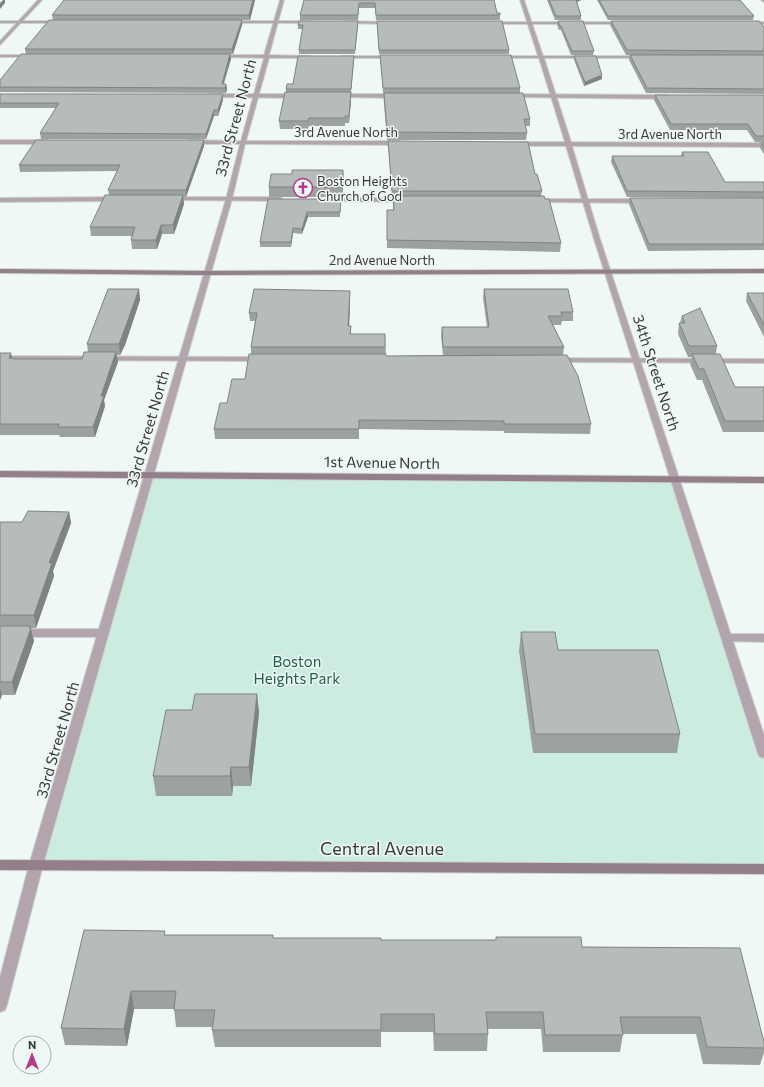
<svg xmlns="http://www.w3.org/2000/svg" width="764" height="1087" font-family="Commissioner,sans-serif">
<rect width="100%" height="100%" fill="#f0f8f5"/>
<polygon fill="#ccece0" points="150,474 677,480 764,754 764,869 36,865"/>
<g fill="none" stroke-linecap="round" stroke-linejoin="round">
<defs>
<g id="lane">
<polygon points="0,21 60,21 62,22 60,23 0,23"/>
<polygon points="228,21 312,21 314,22 312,23 226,23"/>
<polygon points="344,21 390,22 392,23 390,24 342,23"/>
<polygon points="490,22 624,22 626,23 624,24 488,24"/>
<polygon points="748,22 764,22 764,24 746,24"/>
<polygon points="210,94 298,94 301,96 298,98 208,97 207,96"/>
<polygon points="338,94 396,94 399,96 396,98 336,97 336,95"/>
<polygon points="510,94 668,95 671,97 668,99 508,97 508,95"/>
<polygon points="170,197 280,197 283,199 280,201 168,200 167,199"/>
<polygon points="0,198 116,197 119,199 116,201 0,202"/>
<polygon points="328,198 406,198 409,200 406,202 326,201 326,199"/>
<polygon points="536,199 642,199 645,201 642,203 534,202 534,200"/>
<polygon points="0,356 262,357 266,359 262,361 0,360"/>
<polygon points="553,358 764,359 764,363 556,362 552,360"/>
<polygon points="0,629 104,629 109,633 104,637 0,637"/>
<polygon points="727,634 764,634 764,642 723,641 722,638"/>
</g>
<g id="street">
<polygon points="38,0 42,0 0,45 0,41"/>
<polygon points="280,0 284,0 269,55 310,56 312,57 310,58 269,58 246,141 400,141 403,143 400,145 245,144 232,199 43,865 7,1005 5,1010 0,1012 0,977 29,865 226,199 240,144 190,144 187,142 190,140 241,141 264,58 218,57 216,56 218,55 264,55"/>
<polygon points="520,0 524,0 543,56 642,56 644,57 642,58 544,58 571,142 764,143 764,147 572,146 600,239 764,735 764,758 760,757 758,754 594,239 566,146 516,146 513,144 516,142 565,142 539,58 498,58 496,57 498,56 538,56"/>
<polygon points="761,0 764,0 764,2"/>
<polygon points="0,55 32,55 34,56 32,57 0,57"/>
<polygon points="342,56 392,56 394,57 392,58 340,58"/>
<polygon points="0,140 48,140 51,142 48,144 0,144"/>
</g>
<g id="secondary">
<polygon points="0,269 208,271 764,269 764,273 208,275 0,273"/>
<polygon points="0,471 764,477 764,483 0,477"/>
<polygon points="0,860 764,864 764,874 0,870"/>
</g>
</defs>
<use href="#lane" stroke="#cbd2cf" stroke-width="2"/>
<use href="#street" stroke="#cbd2cf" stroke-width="2"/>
<use href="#secondary" stroke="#cbd2cf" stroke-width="2"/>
<use href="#lane" fill="#b3a5ad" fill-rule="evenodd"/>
<use href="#street" fill="#b3a5ad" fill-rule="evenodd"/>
<use href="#secondary" fill="#937e8a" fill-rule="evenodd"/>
</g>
<g fill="#9ca29f">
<polygon points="64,0 255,0 250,20 53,20 52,15"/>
<polygon points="304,0 494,0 497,13 500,15 500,20 376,20 375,8 359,8 358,20 300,20 300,15"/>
<polygon points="547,0 581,0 577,2 581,16 581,20 555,20"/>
<polygon points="597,0 740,0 754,16 753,20 608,20"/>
<polygon points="377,21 509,50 509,54 379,54"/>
<polygon points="558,21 594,51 593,55 571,55 561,30 559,30 557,25"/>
<polygon points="611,21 764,27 764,94 646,93 629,60 630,55 705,55 626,55 610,25"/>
<polygon points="242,25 233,54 26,54 25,49"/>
<polygon points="298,25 358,25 355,54 299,54 299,50 303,29 298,29"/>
<polygon points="230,54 231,59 224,84 226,84 227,89 226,93 0,92 0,80"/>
<polygon points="380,55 520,88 520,93 530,119 530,126 525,126 527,133 526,140 387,140"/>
<polygon points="574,56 602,79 584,86 574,60"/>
<polygon points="354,60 351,93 351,100 349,123 345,123 345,126 309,126 308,129 280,129 279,121 286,92 286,89 293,84"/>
<polygon points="0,94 223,100 218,116 214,116 206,139 41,139 40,133 56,108 0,108"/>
<polygon points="655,95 764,95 764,142 755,142 747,130 670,130 654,100"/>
<polygon points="388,141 535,174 542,191 541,196 561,243 560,252 387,248 387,218 393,210 393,197 392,197"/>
<polygon points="761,143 764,147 764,154 760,148"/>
<polygon points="204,146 186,197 183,197 184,204 174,234 162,234 157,249 132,249 131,240 132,236 91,236 90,227 109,195 108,190 117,171 20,172 19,165"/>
<polygon points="682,152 725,182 764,182 764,198 627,197 611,162 612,156 681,156"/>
<polygon points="292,174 344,179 342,197 269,197 269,187"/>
<polygon points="630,198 764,198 764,250 648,251 629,204"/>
<polygon points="268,199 341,199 340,217 308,217 302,234 293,233 291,247 260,247 260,242"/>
<polygon points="139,289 140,300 125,345 120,355 117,355 118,362 104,400 105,406 95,437 60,437 59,435 0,435 0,353 15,359 82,359 88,352 87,344"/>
<polygon points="484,289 573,312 573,321 562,321 561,325 553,325 564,347 563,355 591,424 590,434 504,433 504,431 359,429 359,439 215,439 214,429 227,403 245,379 251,354 251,347 255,321 250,321 249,313 350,299 349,326 351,326 351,334 385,334 386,356 443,355 441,336 442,327 487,327 483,298"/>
<polygon points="747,293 764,293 764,337 746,301"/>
<polygon points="682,316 717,346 716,354 735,387 764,387 764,432 723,432 702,380 697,380 690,364 692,357 688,357 678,334 679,323 680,323"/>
<polygon points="69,512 71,523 53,571 54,576 36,628 30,628 31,628 34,641 15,695 2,695 0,700 0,522 22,522"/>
<polygon points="521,632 558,650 680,734 677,753 533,753 519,651"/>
<polygon points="257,694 259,713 251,786 233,786 232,796 156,796 153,776 192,710"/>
<polygon points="166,935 273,935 273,938 381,940 496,940 496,937 582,947 764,1042 764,1053 760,1065 703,1064 696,1034 623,1034 620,1052 543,1052 541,1029 488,1029 488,1034 487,1051 434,1051 433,1032 381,1032 381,1047 215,1047 212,1030 213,1027 176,1027 174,1009 134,1009 127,1046 65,1045 61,1028"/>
</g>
<g fill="#7f8482">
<polygon points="3,0 5,0 5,3 0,9 0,3"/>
<polygon points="253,0 255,0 250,20 249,15"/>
<polygon points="575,0 581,0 575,3"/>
<polygon points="242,20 242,25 233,54 232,49"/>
<polygon points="230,54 231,59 222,87 222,84"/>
<polygon points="602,75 602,79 584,86 585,82"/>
<polygon points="226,84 227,89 226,93 225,88"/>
<polygon points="351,92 351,100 349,123 349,116"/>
<polygon points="223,94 223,100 218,116 218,110"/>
<polygon points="214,110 214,116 206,139 206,134"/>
<polygon points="204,140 204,146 186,197 186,190"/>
<polygon points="343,170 344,179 342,197 342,187"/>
<polygon points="183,195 184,204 174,234 173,225"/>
<polygon points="307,212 308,217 302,234 302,229"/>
<polygon points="161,225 162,234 157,249 156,240"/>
<polygon points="293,228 293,233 291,247 291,242"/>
<polygon points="139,289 140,300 125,345 120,355 119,344"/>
<polygon points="350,291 350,299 349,334 348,326"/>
<polygon points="116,352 118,362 104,400 105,406 95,437 93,427 101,396"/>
<polygon points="11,353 13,363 9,358"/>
<polygon points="69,512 71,523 53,571 54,576 36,628 34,615 49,563"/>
<polygon points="30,626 34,641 15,695 12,682"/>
<polygon points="0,688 2,695 0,700"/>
<polygon points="257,694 259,713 251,786 249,767"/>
<polygon points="231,767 233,786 232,796 230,776"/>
<polygon points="131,991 134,1009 127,1046 124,1029"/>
</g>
<g fill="#b5bcb9" stroke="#7f8482">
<polygon points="64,0 253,0 249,15 52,15"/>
<polygon points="304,0 494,0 497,13 500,13 500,15 376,15 375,3 359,3 358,15 300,15"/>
<polygon points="549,0 576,0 581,16 556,16"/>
<polygon points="599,0 740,0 754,16 608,16"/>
<polygon points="49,20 242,20 232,49 25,49"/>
<polygon points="299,21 358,21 355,50 299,50 303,25 298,25"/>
<polygon points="377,21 502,21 509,50 379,50"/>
<polygon points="558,21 583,21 594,51 572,51 561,26 560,26"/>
<polygon points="611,21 759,21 764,27 764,51 627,50"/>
<polygon points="21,54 230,54 222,84 226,84 225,88 0,87 0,80"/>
<polygon points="380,55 511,55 520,88 383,88"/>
<polygon points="630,55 764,55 764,89 647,88"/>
<polygon points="298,56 354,56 351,89 286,89 287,84 293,84"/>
<polygon points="574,56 596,56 602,75 585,82"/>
<polygon points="285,92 351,92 349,116 345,116 345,118 309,118 308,121 279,121"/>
<polygon points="384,93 523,93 530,119 524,119 527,133 387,132"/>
<polygon points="0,94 223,94 218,110 214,110 206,134 40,133 59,103 0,103"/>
<polygon points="655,95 764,95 764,136 756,136 748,124 671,124"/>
<polygon points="36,140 204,140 186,190 108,190 120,165 19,165"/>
<polygon points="388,141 528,142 535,174 537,174 542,191 392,191"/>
<polygon points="764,142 764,147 761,143"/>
<polygon points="682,152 708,152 725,182 764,182 764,192 627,191 612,156 684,156"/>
<polygon points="292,170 343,170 342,187 269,187 271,174 292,174"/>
<polygon points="105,195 183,195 173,225 161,225 156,240 131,240 135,227 90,227"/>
<polygon points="393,196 544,196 545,199 549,199 561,243 387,240 387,210 394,210"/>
<polygon points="630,198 764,198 764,244 649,244"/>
<polygon points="268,199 341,199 340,212 307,212 302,229 293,228 291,242 260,242"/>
<polygon points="108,289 139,289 123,334 119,344 87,344"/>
<polygon points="254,289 350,291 348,326 351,326 350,334 385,334 385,347 251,347 257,313 249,313"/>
<polygon points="484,289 568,289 573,312 561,312 562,316 548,316 564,347 443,347 442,327 489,327"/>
<polygon points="747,293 764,293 764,325"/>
<polygon points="700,308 717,346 689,346 679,323 685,323 682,316"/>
<polygon points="84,352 116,352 101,396 104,396 93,427 58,427 59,424 0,424 0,353 11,353 9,358 15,359 82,359"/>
<polygon points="249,354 386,354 386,356 567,355 578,376 591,424 504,424 504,421 359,420 359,429 214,429 220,403 227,403 232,379 245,379"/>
<polygon points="692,354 720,354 735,387 764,387 764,421 725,421 704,369 699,369"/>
<polygon points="28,511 69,512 49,563 52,563 34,615 0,615 0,522 22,522"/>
<polygon points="0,626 30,626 29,628 31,628 12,682 0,682"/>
<polygon points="521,632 555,632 558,650 658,650 680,734 535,734"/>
<polygon points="195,694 257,694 249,767 231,767 230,776 153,776 166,710 192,710"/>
<polygon points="84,930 165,931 164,935 273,935 273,938 381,938 381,940 496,940 496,937 581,937 582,947 740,948 764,1042 764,1048 707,1047 700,1017 620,1017 623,1035 545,1035 543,1012 486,1012 488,1034 435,1034 434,1014 381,1014 381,1030 212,1030 215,1010 174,1010 176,991 131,991 124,1029 61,1028"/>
</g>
<defs>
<symbol id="church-ring" viewBox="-11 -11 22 22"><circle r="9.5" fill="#f0f8f5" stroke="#b43a8d" stroke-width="1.5"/><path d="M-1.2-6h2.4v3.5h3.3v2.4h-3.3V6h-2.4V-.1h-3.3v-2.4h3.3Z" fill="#b43a8d"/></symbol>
</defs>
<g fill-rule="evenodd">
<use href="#church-ring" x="292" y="177" width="22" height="22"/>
</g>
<g text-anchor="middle" stroke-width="3" stroke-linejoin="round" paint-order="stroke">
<g font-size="13" fill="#373a39" stroke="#f0f8f5">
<text x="346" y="137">3rd Avenue North</text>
<text x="670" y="139">3rd Avenue North</text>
<text x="382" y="265">2nd Avenue North</text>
</g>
<g font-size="13" fill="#373a39" stroke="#f0f8f5" text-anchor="start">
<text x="317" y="186">Boston Heights<tspan x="317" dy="15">Church of God</tspan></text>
</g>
<g font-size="15" fill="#373a39" stroke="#f0f8f5">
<text transform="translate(236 118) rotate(-75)" y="5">33rd Street North</text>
<text transform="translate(656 373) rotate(72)" y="5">34th Street North</text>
<text transform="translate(148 429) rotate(-74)" y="5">33rd Street North</text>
<text transform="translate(382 463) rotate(1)" y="5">1st Avenue North</text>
<text transform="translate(58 740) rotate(-74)" y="5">33rd Street North</text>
</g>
<g font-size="15" fill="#1b5f4c" stroke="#f0f8f5">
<text x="297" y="667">Boston<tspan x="297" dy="17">Heights Park</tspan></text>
</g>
<g font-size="18" fill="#373a39" stroke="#f0f8f5">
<text x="382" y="855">Central Avenue</text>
</g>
</g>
<g transform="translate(32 1055)"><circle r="19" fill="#f0f8f5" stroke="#a6acaa"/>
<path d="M0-3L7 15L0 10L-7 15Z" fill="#b43a8d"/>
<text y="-6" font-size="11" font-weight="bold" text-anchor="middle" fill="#373a39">N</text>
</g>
</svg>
